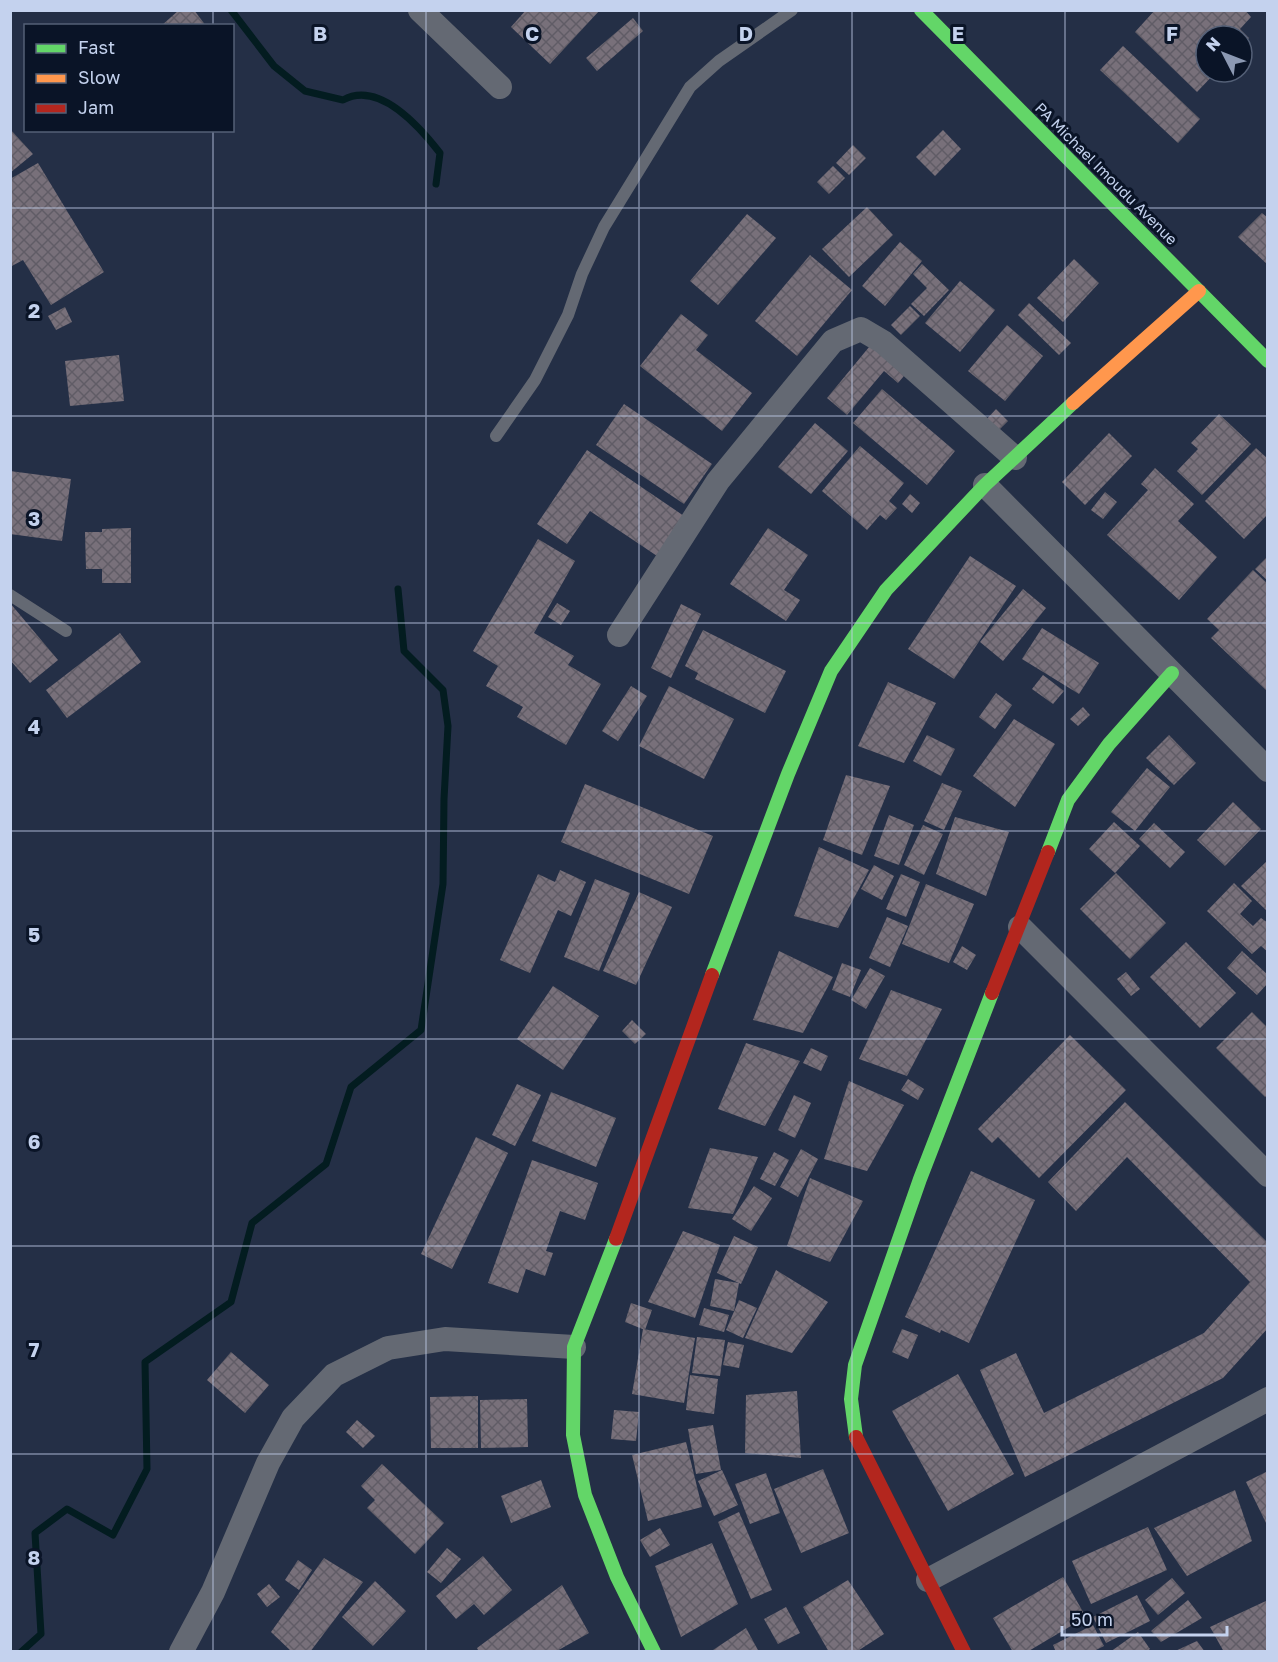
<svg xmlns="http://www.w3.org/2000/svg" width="1278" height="1662" font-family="'Golos Text',sans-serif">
<defs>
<pattern id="building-cross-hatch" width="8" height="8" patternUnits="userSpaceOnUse" patternTransform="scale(1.5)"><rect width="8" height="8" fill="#78707a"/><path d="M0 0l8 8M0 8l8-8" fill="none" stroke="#605c66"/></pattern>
</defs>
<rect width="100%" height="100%" fill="#242f46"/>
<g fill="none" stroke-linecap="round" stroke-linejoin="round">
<g stroke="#031c20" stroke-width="7">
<path d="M231 10 274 66 305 91 343 100C379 80 419 126 440 153L436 184"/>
<polyline points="21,1652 41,1634 35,1533 67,1509 113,1535 147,1469 145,1362 231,1302 252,1223 326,1164 351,1087 421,1030 443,884 444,799 448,726 443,690 404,651 398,589"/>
</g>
</g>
<g fill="url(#building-cross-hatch)">
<polygon points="179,10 194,10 206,26 161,26"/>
<polygon points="526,10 600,10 550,64 511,27"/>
<polygon points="1155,10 1245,10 1251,17 1240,29 1249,38 1242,45 1242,36 1206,36 1206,72 1216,72 1197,92 1135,32"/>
<polygon points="633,18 643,31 597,71 586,58"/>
<polygon points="1123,46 1200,119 1178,143 1100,70"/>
<polygon points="10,129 33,154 10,173"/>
<polygon points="943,130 961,149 935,176 916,157"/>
<polygon points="853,145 866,158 849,175 836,163"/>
<polygon points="38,163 104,272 51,305 23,260 10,267 10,179"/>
<polygon points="833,166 845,178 829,194 817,182"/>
<polygon points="867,207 893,235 849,277 822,249"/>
<polygon points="1262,213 1268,218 1268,265 1238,237"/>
<polygon points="747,214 776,238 718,305 690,281"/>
<polygon points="900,242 922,261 885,306 862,286"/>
<polygon points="810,255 852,290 797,356 755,321"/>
<polygon points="1074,259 1099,283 1063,322 1037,298"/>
<polygon points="922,264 949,290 924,316 911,304 927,288 913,274"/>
<polygon points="960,281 995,310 960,352 925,323"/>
<polygon points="1029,303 1071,343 1059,355 1018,315"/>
<polygon points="910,306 920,316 901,335 891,325"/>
<polygon points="65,307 72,322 56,330 48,316"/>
<polygon points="681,314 708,335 696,350 752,393 722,431 640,366"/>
<polygon points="1007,325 1043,356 1005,401 968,371"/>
<polygon points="874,341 909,370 898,383 884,371 847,415 827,398"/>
<polygon points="119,355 124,401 70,406 65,361"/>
<polygon points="882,389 955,451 927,485 853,423"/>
<polygon points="624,404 712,464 684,504 596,445"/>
<polygon points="996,409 1008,421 996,433 984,422"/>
<polygon points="1219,414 1251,444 1202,495 1177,471 1198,449 1191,443"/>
<polygon points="815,423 848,451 811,494 778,467"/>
<polygon points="1109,433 1132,456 1085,505 1062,482"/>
<polygon points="860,446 904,483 889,501 897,508 886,520 880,515 867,530 822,491"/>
<polygon points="1256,448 1268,459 1268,514 1244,539 1205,501"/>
<polygon points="587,450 687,518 660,558 590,511 567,544 537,524"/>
<polygon points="1155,468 1194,504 1178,521 1217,557 1179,600 1107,535 1148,490 1141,484"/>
<polygon points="10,471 71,479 62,541 10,534"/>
<polygon points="1105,492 1117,502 1103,519 1091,510"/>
<polygon points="910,494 920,503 912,513 902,504"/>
<polygon points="131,528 131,583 102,583 102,569 86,569 85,532 102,532 102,529"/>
<polygon points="768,528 808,555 784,590 800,600 786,621 730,584"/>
<polygon points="538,539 575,561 534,633 574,656 568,665 601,684 566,745 517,717 523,707 486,686 498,666 473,651"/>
<polygon points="970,556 1016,586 954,679 908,649"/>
<polygon points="1268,556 1268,581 1255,569"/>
<polygon points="1253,570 1268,584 1268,692 1211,638 1219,630 1207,619"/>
<polygon points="1023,589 1046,608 1003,661 980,642"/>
<polygon points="10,603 58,660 30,683 10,660"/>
<polygon points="557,603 570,611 561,625 548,617"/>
<polygon points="681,604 701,614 671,678 651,668"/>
<polygon points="1042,628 1099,663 1079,694 1022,659"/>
<polygon points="703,630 786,671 765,713 695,679 698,673 685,666"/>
<polygon points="120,633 141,662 67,718 46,690"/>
<polygon points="1043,675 1064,691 1053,704 1032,689"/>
<polygon points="888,682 936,703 904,763 858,746"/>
<polygon points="631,686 647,696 618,741 602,731"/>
<polygon points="669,686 734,719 704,779 639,746"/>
<polygon points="996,693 1012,705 995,729 979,717"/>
<polygon points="1083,707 1090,715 1078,726 1070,719"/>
<polygon points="1014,719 1055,744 1015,807 973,776"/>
<polygon points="927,735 955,749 941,776 913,761"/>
<polygon points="1169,735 1196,763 1174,785 1146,758"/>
<polygon points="1147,768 1170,787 1135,831 1111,812"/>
<polygon points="846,775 890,786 862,855 823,840"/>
<polygon points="942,783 962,791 944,830 924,821"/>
<polygon points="585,784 713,836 689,894 561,842"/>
<polygon points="1233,802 1261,829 1225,866 1197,840"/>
<polygon points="889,815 914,825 899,865 874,856"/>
<polygon points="955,817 1009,832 986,896 936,874"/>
<polygon points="1114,822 1140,846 1115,873 1089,849"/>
<polygon points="1154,823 1185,852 1170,868 1139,839"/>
<polygon points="923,825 943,834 924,875 904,865"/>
<polygon points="819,847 869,870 838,928 794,916"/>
<polygon points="1268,860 1268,912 1241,886"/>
<polygon points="874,865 894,876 882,900 861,889"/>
<polygon points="560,870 586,882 571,916 558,910 530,973 500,960 538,874 555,882"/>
<polygon points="1116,873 1166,923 1130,959 1080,909"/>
<polygon points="901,874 920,882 906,917 886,909"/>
<polygon points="595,879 630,893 599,971 564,957"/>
<polygon points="1234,883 1252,901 1240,914 1253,926 1261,918 1268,923 1268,952 1261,946 1252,954 1207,911"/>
<polygon points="926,884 974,904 949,963 902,944"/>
<polygon points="639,892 672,907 636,985 603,971"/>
<polygon points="887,917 908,926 890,967 869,958"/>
<polygon points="1186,942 1236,993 1200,1028 1150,977"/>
<polygon points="962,946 976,955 967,970 953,962"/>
<polygon points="779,951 833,977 803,1033 753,1020"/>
<polygon points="1242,951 1268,975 1268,983 1257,995 1227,968"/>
<polygon points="842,963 861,970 850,997 832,990"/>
<polygon points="870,968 885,976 866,1009 851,1000"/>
<polygon points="1126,972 1140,989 1131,996 1117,979"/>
<polygon points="553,986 599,1016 563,1070 517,1039"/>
<polygon points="891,990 942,1009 907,1076 859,1059"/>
<polygon points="1252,1012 1268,1028 1268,1095 1265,1097 1216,1048"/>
<polygon points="632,1020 646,1034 635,1044 622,1031"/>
<polygon points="1070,1035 1126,1090 1039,1178 998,1137 992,1143 978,1129"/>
<polygon points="746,1043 800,1061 765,1126 718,1109"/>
<polygon points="811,1048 828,1056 821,1071 803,1063"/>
<polygon points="908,1079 924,1089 918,1100 901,1090"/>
<polygon points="849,1081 904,1105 867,1171 824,1159"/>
<polygon points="517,1084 541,1095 515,1146 492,1135"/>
<polygon points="551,1092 616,1118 596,1167 532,1141"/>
<polygon points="794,1095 811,1103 795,1138 778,1130"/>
<polygon points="1125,1102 1268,1243 1268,1328 1223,1378 1025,1477 980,1370 1016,1353 1044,1413 1204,1333 1250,1282 1127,1157 1076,1211 1048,1182"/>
<polygon points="476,1137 508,1153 452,1269 421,1254"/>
<polygon points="710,1148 758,1157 733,1214 688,1208"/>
<polygon points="801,1149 818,1159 798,1197 780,1187"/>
<polygon points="774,1152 789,1160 775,1186 760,1179"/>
<polygon points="532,1160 598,1183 585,1220 560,1211 546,1251 553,1253 545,1276 526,1269 518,1293 488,1283"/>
<polygon points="971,1171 1035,1200 969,1343 941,1330 940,1333 905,1317"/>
<polygon points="810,1178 863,1201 830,1262 787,1246"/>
<polygon points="754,1186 772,1198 751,1231 732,1219"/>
<polygon points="683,1231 720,1245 695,1318 648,1302"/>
<polygon points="734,1236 758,1247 741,1284 717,1273"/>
<polygon points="776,1270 828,1302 792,1353 745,1338"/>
<polygon points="715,1279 739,1283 734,1311 710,1306"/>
<polygon points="739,1300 757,1308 743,1338 726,1330"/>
<polygon points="631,1303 652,1310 645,1330 625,1322"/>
<polygon points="704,1308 729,1315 724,1332 699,1325"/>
<polygon points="643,1329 695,1338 684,1403 632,1394"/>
<polygon points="902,1329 918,1335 908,1359 892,1352"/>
<polygon points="697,1337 725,1340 720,1376 692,1373"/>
<polygon points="728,1342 744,1345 739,1368 723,1365"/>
<polygon points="231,1352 269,1385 245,1413 207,1380"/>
<polygon points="958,1374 1014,1474 948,1511 892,1411"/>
<polygon points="690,1375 718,1379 714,1414 686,1410"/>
<polygon points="797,1391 801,1458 745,1453 746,1395"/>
<polygon points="478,1396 478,1448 431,1448 430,1397"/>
<polygon points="527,1399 528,1447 481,1448 480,1400"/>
<polygon points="614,1410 639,1412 636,1441 611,1439"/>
<polygon points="357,1420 375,1436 363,1448 346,1432"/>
<polygon points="713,1425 721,1470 696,1474 688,1429"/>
<polygon points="686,1442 702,1507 648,1521 632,1455"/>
<polygon points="382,1464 444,1523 415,1554 367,1508 375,1500 361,1486"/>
<polygon points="823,1469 849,1533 801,1553 774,1489"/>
<polygon points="722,1470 738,1505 714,1516 698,1481"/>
<polygon points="1268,1471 1268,1527 1246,1482"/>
<polygon points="766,1473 780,1513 750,1524 735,1484"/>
<polygon points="541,1480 551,1507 511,1523 501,1496"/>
<polygon points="1235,1490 1252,1541 1187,1576 1154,1528"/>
<polygon points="739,1512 772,1590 751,1599 718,1522"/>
<polygon points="1148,1527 1167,1570 1091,1604 1072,1561"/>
<polygon points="660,1528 670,1545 650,1557 640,1540"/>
<polygon points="712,1543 738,1604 681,1637 655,1566"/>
<polygon points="447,1548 461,1559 441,1583 427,1572"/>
<polygon points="483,1556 512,1590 484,1615 474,1604 456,1619 436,1596"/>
<polygon points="324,1558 363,1582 310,1652 292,1652 271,1632"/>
<polygon points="298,1560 312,1570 299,1590 285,1580"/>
<polygon points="1063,1577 1086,1617 1027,1652 1013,1652 993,1618"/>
<polygon points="1172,1578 1185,1593 1158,1615 1145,1600"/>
<polygon points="848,1580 884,1634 856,1652 829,1652 803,1607"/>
<polygon points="375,1581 406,1611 373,1646 342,1617"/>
<polygon points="269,1584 280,1597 267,1607 257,1594"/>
<polygon points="562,1585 589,1633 555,1652 479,1652 477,1648"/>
<polygon points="1137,1595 1150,1621 1106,1643 1093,1617"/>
<polygon points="1188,1600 1202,1618 1161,1642 1151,1631"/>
<polygon points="1268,1600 1268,1652 1224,1652 1210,1627"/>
<polygon points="786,1607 800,1633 778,1644 764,1619"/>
<polygon points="1093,1625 1104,1646 1092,1652 1056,1652 1053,1645"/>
<polygon points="746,1628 759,1652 710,1652"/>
<polygon points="1138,1632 1150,1649 1146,1652 1110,1652"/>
<polygon points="1197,1641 1205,1652 1173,1652"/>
</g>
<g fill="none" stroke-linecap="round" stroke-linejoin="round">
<g stroke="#646973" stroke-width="12">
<polyline points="496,436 535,380 568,315 582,274 604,227 690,87 719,61 792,10"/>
<polyline points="10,595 66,631"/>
</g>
<g stroke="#646973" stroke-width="24">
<polyline points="420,10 500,87"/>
<polyline points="985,485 1268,770"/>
<polyline points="619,635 718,481 833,341 861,329 883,342 1015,458"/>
<polyline points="1020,927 1268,1175"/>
<polyline points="928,1580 1268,1399"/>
<polyline points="181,1652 213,1592 268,1463 293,1418 334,1375 388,1348 445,1339 574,1347"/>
</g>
<g stroke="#63d668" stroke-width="14">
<polyline points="921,10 1268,361"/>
<polyline points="1048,852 1068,800 1109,744 1172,673"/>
<polyline points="712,975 788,774 831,671 886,590 985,485 1073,403"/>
<polyline points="616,1239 574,1347 573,1435 585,1495 617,1577 654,1652"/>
<polyline points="856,1437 851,1399 855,1365 920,1179 992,993"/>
</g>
<polyline stroke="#ff974d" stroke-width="14" points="1073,403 1199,291"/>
<g stroke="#b3261e" stroke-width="14">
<polyline points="992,993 1048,852"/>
<polyline points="616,1239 712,975"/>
<polyline points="856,1437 964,1652"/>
</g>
</g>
<path fill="none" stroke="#c4d2ee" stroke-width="1.5" stroke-opacity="0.55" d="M213 10V26M426 10V1652M639 10V1652M852 10V1652M1065 10V1652M213 130V1652M10 208H1268M10 416H1268M10 623H1268M10 831H1268M10 1039H1268M10 1246H1268M10 1454H1268"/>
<g text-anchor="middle" stroke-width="6" stroke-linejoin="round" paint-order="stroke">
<g font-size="15" fill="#c4d2ee" stroke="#0a1427">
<text transform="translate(1106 174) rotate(45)" y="5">PA Michael Imoudu Avenue</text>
</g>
</g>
<g font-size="20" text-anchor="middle" font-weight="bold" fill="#c4d2ee" stroke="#0a1427" stroke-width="6" stroke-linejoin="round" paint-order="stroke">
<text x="320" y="41">B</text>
<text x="532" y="41">C</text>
<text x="746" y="41">D</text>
<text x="958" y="41">E</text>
<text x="1172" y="41">F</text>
<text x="34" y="318">2</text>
<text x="34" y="526">3</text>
<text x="34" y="734">4</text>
<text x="34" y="942">5</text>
<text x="34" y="1149">6</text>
<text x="34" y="1357">7</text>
<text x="34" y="1565">8</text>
</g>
<rect width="1278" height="1662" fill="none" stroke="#c4d2ee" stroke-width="24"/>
<rect x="24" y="24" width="210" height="108" fill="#0a1427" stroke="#546077" stroke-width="1.5"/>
<rect x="36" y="44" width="30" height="9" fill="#63d668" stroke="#546077" stroke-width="1.5"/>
<text x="78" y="54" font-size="18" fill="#c4d2ee">Fast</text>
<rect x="36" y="74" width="30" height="9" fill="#ff974d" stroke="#546077" stroke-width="1.5"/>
<text x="78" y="84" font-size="18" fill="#c4d2ee">Slow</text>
<rect x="36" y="104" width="30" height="9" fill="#b3261e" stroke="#546077" stroke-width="1.5"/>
<text x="78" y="114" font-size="18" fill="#c4d2ee">Jam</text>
<g transform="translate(1224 54) rotate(312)"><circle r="28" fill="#0a1427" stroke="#546077" stroke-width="1.5"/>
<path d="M0-4.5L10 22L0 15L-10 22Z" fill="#8c99b3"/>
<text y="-9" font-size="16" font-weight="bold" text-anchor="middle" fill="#c4d2ee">N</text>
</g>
<path d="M1062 1626v9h165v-9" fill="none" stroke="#c4d2ee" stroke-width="3"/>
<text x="1071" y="1626" font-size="18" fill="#c4d2ee" stroke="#0a1427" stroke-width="4.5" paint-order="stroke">50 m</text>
</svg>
